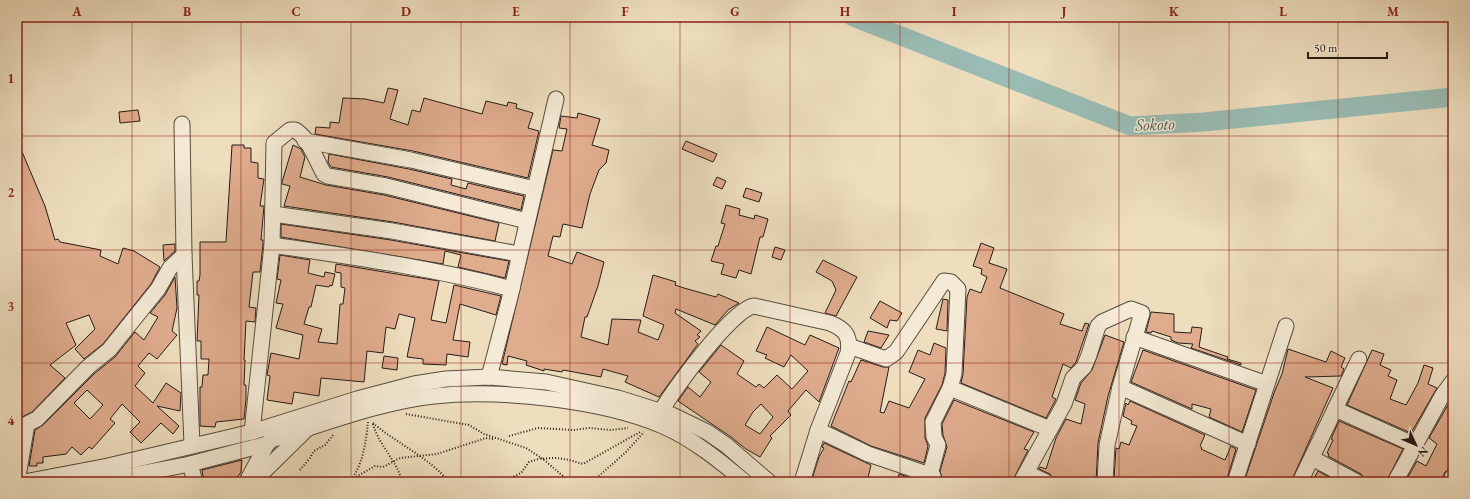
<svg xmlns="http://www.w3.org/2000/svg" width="1470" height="499" font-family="'EB Garamond',serif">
<rect width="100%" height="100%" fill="#eedebe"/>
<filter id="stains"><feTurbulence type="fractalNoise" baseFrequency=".005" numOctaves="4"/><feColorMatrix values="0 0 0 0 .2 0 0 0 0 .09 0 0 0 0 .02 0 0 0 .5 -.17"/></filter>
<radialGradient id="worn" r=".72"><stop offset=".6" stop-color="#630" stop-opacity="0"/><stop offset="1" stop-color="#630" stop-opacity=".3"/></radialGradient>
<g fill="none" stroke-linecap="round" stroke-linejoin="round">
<polyline stroke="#99bcb4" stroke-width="19" points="853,17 1130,126 1204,122 1453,97"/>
</g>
<g fill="#dfac8e" stroke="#261b16" fill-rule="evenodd">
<polygon points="388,88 398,90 390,119 408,125 412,110 420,112 424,98 482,114 486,101 507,106 508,102 517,104 516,108 533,113 528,128 539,131 528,178 413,151 315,134 316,127 330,128 330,122 339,123 343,98 365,99 384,103"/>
<polygon points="138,110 140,121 120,123 119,112"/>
<polygon points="578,113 600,119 592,145 609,150 606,163 599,170 590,194 582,228 563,224 560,237 553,236 548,256 572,264 577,252 604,262 598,286 587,317 585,317 581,337 608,345 612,319 641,320 638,332 658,340 664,325 643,316 653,275 676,282 675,285 684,288 716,297 718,294 739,303 728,310 715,325 676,309 675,313 701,331 697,335 700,337 695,341 698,344 659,397 625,382 628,376 603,369 601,377 563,370 562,372 544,369 544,371 526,365 527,361 508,356 507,365 502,364 553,150 562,151 567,129 559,128 561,116 577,118"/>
<polygon points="17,140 45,206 55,240 58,239 60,242 101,250 100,256 118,264 123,248 134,251 160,267 151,284 103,344 84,359 75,349 95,329 89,315 66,323 76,345 50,365 65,378 32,412 20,418 17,429 17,216 22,215 17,203 19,202 17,195"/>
<polygon points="686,141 717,154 713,162 682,149"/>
<polygon points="232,145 244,145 244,148 251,148 251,162 258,163 258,178 264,179 260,206 264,206 261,240 263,240 263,244 260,272 253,272 249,307 256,308 255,322 246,321 244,360 245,360 244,385 246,385 246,399 244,419 216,422 215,427 200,426 200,387 202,387 203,375 208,375 209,359 201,359 201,341 197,341 199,295 197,295 197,281 199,281 200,275 200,242 226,242"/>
<polygon points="293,145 301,149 305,157 300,177 326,185 384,195 499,223 495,241 393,222 284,206 290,186 282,184 282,182"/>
<polygon points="329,154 409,169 452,179 451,185 466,189 468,183 524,196 521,210 388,177 331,167 328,162"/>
<polygon points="717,177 726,181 722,189 713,185"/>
<polygon points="746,188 762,193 759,202 743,197"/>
<polygon points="726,205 740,209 739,215 754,219 755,215 768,219 763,237 760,237 751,274 739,270 736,278 721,274 724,264 711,261 716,246 718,246 725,224 721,223"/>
<polygon points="281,224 391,240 509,261 505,278 458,267 461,255 445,251 443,264 281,237"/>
<polygon points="981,243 994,248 989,263 1007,269 1000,288 1064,314 1060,324 1082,331 1085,323 1089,324 1076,362 1071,368 1063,364 1052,397 1056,399 1046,418 961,383 963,374 967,297 970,289 981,293 987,277 981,274 982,269 973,266"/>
<polygon points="175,244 175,251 164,261 163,245"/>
<polygon points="775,247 785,250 781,260 772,257"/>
<polygon points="280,255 310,260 308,273 324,277 325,272 335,274 332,286 330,285 329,287 316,285 311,307 309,307 304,324 322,329 318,342 337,344 340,304 343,304 345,288 341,287 341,273 335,272 336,264 439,281 431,320 446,323 454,285 501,296 496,315 460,304 453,340 470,342 468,357 447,354 446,365 423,364 423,359 407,357 415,318 399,314 395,329 386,327 383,353 367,351 364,382 321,378 319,396 294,392 292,404 267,400 270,376 267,375 271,353 299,359 303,335 276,328 283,304 276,303 281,280 277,279"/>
<polygon points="823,260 857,277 836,316 825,313 836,290 832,281 816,272"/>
<path d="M175 277 177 308 172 331 177 335 157 359 149 353 138 366 145 373 135 386 153 403 166 383 181 393 180 411 157 406 179 426 173 434 161 423 141 443 130 432 140 422 122 404 110 419 115 423 92 449 89 447 81 455 72 447 66 454 43 457V463H37V466H29L35 430 43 425 94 374 115 357 135 332 144 340 158 317 150 313 165 295ZM87 390 103 405 90 419 74 403Z"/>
<polygon points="943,299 948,300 947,331 936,329"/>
<polygon points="880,301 902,313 897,321 890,320 887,328 870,318"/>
<polygon points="1151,312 1174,314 1174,332 1191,333 1192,327 1202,328 1199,347 1228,357 1227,359 1241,363 1241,365 1191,348 1193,344 1178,343 1171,340 1171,337 1152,331 1151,333 1146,332"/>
<path d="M767 327 805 345 810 335 839 348 819 402 806 390 788 411 791 415 770 436 772 438 760 457 746 449 731 437 678 401 688 387 700 397 711 382 699 372 721 345 744 361 737 374 756 387 759 384 764 388 777 375 792 389 808 371 791 355 784 367 765 358 767 355 756 351ZM761 404 773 417 760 434 745 425 753 412Z"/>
<polygon points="868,331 889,335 881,348 864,342"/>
<polygon points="1105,335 1124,342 1108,396 1098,443 1096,482 1055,482 1050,474 1039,469 1040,467 1046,469 1056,438 1066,419 1081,424 1085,404 1075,400 1081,383 1092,370"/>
<polygon points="934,343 946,348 945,373 942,385 925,418 925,438 928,446 924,463 871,446 831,426 849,381 851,382 861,360 883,367 889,367 880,412 884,413 889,401 909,408 925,379 909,372 918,350 930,355"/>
<polygon points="1288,349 1326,362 1331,351 1345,358 1341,367 1344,369 1341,376 1305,377 1333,388 1291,482 1244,482 1274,393 1282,374"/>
<polygon points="1143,350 1256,390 1242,432 1209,417 1211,409 1192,404 1192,409 1131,382"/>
<polygon points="1372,350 1384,354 1380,365 1391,370 1388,376 1397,380 1390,399 1406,405 1418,383 1424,365 1433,368 1428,384 1437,388 1411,433 1347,405"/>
<polygon points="384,356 398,358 397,370 382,368"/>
<polygon points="1453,396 1453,467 1445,472 1441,482 1405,482 1417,461 1426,466 1437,444 1429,438"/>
<polygon points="954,400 1034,432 1024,449 1028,450 1012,482 943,482 940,471 947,447 943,435 942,424"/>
<polygon points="1130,401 1205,435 1200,446 1202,448 1201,449 1225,460 1231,446 1236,449 1226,482 1128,482 1114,479 1116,448 1119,449 1121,442 1129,445 1137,426 1131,424 1132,421 1123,416 1126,403 1128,405"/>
<polygon points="1339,421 1403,449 1386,482 1366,482 1361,474 1328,456 1329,454 1327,453 1333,440 1331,439"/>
<polygon points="824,443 871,465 867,482 811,482 819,457 824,448 822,447"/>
<polygon points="242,460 241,472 234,482 204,482 202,470"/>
<polygon points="1318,471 1338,482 1312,482"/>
<polygon points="899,474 923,482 897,482"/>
</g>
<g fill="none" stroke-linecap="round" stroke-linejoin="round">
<defs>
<g id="minor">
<polyline points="182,124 184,255 192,444"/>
<polyline points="305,141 411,160 535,189"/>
<polyline points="273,214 392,231 519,254"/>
<path d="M272 245C353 257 433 268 512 289"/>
<polyline points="1134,337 1267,384"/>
<polyline points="849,346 886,359 896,352 944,281 951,282 958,289 954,374 950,388 933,422 934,437 938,445 931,471 934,482"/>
<polyline points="489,377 510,297 556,99"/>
<polyline points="1120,387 1248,444"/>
<polyline points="950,388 1050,429"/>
<polyline points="1335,409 1415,445"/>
<path d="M661 411C673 390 733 308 754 306L830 323C845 329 851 336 848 353L818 430 802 482"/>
<polyline points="818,430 868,454 933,476"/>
<path d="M252 432 272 245 274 143 290 130H295C309 138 316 160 324 174L328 176 386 186 527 221"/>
<polyline points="1312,458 1357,482"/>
<polyline points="190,464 195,482"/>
<polyline points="1027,473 1046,482"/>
<polyline points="247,481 267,444"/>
<polyline points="17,482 27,424 37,419 88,367 109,350 158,289 170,268 184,255"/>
<polyline points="24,482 108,466 252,432 357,399 414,384 446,379 489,377 546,382 618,398 672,415 707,432 726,445 769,482"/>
<path d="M97 482 190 464 267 444 271 440C324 424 379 402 434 396 500 389 602 400 663 426 693 439 720 461 745 482"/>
<polyline points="253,482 306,430"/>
<polyline points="1021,482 1064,404 1073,378 1084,367 1089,355 1098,326 1102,322 1131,309 1142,313 1120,387 1107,445 1105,482"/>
<polyline points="1235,482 1286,326"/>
<polyline points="1300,482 1359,359"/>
<polyline points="1395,482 1442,396 1453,381"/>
<polyline points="1450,482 1453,476"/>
</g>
</defs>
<use href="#minor" stroke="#584c40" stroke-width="17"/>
<g stroke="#261b16" stroke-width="2" stroke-dasharray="1 2" stroke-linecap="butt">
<polyline points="406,414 469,425 484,434 526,448 543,459 570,482"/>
<path d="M373 423C396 443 430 458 449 482"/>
<path d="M373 424C379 446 397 460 402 482"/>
<polyline points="509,436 538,428 574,430 589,428 611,430 628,428"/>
<path d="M543 459C558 456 569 460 583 464L640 432"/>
<polyline points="300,470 310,458 314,451 325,445 334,434"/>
<polyline points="351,480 375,466 383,467 400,458 437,454 486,438 494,439"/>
<path d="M349 482C363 467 366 441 368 422"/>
<polyline points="503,482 521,473 529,462 542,458"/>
<polyline points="592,482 626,452 644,432"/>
</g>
<use href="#minor" stroke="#f4ead5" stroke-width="15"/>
</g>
<path fill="none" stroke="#8f2418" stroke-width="1" stroke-opacity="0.55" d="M132 17V482M241 17V482M351 17V482M461 17V482M570 17V482M680 17V482M790 17V482M900 17V482M1009 17V482M1119 17V482M1229 17V482M1338 17V482M17 136H1453M17 250H1453M17 363H1453"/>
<g text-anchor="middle" stroke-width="3" stroke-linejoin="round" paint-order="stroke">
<g font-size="17" font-style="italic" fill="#4e534d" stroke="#f4ead5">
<text transform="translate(1155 124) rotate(-2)" y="6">Sokoto</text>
</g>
</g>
<rect width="1470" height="499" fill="none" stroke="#eedebe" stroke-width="44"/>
<g transform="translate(1416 445) rotate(134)" stroke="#f4ead5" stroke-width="3" paint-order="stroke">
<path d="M0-3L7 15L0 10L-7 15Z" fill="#261b16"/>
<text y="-6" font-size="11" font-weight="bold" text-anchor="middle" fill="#261b16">N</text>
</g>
<path d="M1308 52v6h79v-6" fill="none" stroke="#261b16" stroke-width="2"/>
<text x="1314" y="52" font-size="12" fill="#261b16" stroke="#f4ead5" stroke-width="3" paint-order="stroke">50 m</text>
<rect x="22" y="22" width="1426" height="455" fill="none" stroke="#8f2418" stroke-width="1.5"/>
<g font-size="13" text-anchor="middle" font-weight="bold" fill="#8f2418">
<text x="77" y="16">A</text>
<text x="187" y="16">B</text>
<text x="296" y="16">C</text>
<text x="406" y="16">D</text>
<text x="516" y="16">E</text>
<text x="625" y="16">F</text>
<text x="735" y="16">G</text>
<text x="845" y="16">H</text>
<text x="954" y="16">I</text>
<text x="1064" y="16">J</text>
<text x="1174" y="16">K</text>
<text x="1283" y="16">L</text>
<text x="1393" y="16">M</text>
<text x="11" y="83">1</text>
<text x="11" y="197">2</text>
<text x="11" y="311">3</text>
<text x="11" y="425">4</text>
</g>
<rect width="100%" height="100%" filter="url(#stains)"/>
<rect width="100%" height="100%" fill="url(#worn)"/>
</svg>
